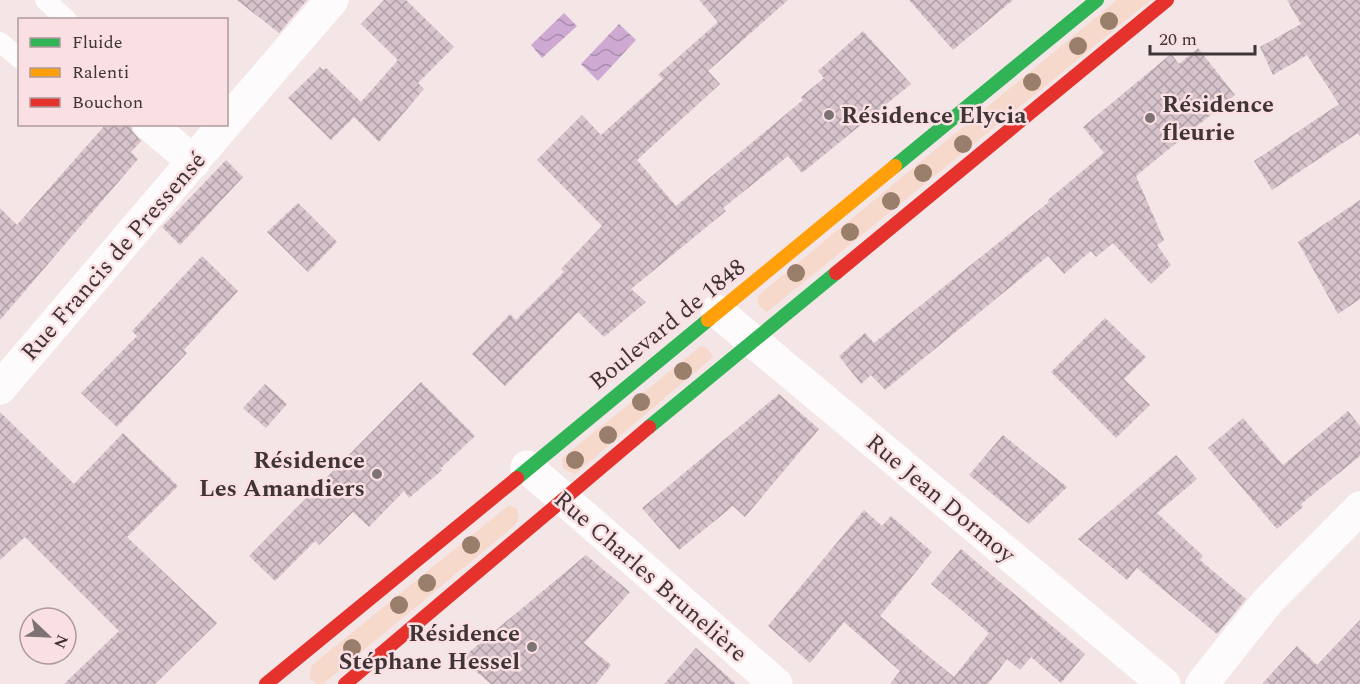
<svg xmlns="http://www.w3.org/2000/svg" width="1360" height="684" font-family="Spectral,serif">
<defs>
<pattern id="water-waves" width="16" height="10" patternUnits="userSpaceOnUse" patternTransform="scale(1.5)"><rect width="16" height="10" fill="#ceaad3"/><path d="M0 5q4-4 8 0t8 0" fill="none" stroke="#a98bac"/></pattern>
<pattern id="building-cross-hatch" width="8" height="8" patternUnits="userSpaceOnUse" patternTransform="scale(1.5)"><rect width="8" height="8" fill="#d7c3cc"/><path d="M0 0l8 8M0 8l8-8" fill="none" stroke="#b09fa6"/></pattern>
</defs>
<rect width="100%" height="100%" fill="#f4e5e7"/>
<g fill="#f6d9cb">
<path d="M1117 0H1151L767 312C759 307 756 304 759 295Z"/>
<polygon points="701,346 707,348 713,357 575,474 563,469 562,458"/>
<polygon points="509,505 517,509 519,517 515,525 324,683 318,684 310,679 311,666"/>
</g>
<g fill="url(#water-waves)">
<polygon points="564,13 577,26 542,58 531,45"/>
<polygon points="619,24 636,40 598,81 581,64"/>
</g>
<g fill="url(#building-cross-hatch)">
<polygon points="237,0 307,0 279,33"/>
<polygon points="384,0 406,0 454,47 418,83 424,89 379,142 354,117 331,140 288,98 320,67 323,70 326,68 361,102 398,60 361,24"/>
<polygon points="699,0 788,0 708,71 720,84 637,160 676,206 803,100 801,97 824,78 818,71 863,31 911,84 802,173 788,156 723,208 726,211 631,289 646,302 604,337 578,312 505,386 472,354 510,314 516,320 564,272 561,269 602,226 537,160 582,115 601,135 663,79 658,75 718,22"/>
<polygon points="909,0 1013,0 953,50"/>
<polygon points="1287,0 1360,0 1360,136 1358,133 1272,190 1254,161 1339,104 1307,55 1273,75 1260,47 1301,24"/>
<polygon points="1198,48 1235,95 1136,176 1164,240 1157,245 1171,265 1151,284 1113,243 1096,257 1091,251 1064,274 1048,256 885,390 871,375 861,384 839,356 865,333 874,343 1049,202 1048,200 1104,153 1083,127 1171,54 1179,64"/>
<polygon points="106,124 131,124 132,131 141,141 131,152 138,159 0,320 0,208 17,225"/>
<polygon points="226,160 243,177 180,245 162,227"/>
<polygon points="1360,200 1360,299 1338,314 1298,242"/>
<polygon points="298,203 337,242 308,272 267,232"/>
<polygon points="202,256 238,291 184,350 187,353 117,427 81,393 137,336 132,331"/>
<polygon points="1105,318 1146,357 1124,379 1150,405 1116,438 1051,372"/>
<polygon points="421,382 475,436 440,469 442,470 409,498 404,491 369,527 353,512 319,545 315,541 275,581 249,556"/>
<polygon points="265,384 287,404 266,428 243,408"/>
<polygon points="779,394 819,429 745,517 733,506 679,550 642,508"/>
<polygon points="1348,411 1360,426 1360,456 1301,504 1303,507 1277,529 1208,448 1243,418 1283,465"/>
<polygon points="0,412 74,484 123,433 178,486 127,537 217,623 155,684 64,684 119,631 25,537 0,560"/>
<polygon points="1003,435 1067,487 1029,524 969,475"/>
<polygon points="1176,455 1197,479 1157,513 1203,556 1200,560 1246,599 1217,634 1137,568 1127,580 1078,539"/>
<polygon points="864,510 882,526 891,516 932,552 880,616 954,677 989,633 931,584 961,549 1085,654 1061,683 1031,657 1020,670 1007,659 988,684 890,684 900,671 844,622 810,663 768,626"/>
<polygon points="586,555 630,592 584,643 611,665 596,684 491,684 461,659"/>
<polygon points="1360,620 1360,684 1262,684 1297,646 1317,665"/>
<polygon points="696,648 736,684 664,684"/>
</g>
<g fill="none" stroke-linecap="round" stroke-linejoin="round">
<g stroke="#fdfbfb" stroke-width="20">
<polyline points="45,0 67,20"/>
<polyline points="0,42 20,59"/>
</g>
<g stroke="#fdfbfb" stroke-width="33">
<polyline points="226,123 332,0"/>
<polyline points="149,124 194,162"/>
<polyline points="717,311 1164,684"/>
<polyline points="0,388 225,124"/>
<polyline points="527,467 776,684"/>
<polyline points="1202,684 1268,601 1360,508"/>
</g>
<g stroke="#30b455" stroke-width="14">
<polyline points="895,166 1097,0"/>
<polyline points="649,427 836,273"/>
<polyline points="517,478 708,320"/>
</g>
<polyline stroke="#ff9f0a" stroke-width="14" points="708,320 895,166"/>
<g stroke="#e5322d" stroke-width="14">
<polyline points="836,273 1167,0"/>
<polyline points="266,684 517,478"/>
<polyline points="345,684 649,427"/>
</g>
</g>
<g fill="#9a7e6c">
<circle cx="1109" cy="21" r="9"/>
<circle cx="1078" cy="46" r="9"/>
<circle cx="1032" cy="82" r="9"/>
<circle cx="963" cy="144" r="9"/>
<circle cx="923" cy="173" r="9"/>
<circle cx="891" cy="201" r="9"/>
<circle cx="850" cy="232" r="9"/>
<circle cx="796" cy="273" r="9"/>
<circle cx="683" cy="371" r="9"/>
<circle cx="641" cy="402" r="9"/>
<circle cx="608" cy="435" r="9"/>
<circle cx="575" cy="460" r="9"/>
<circle cx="471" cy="545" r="9"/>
<circle cx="427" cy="583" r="9"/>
<circle cx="399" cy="605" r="9"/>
<circle cx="352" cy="648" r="9"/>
</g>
<g fill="#7e7374" stroke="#fadfe3" stroke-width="2">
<circle cx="829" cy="115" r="6"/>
<circle cx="1150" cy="118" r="6"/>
<circle cx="377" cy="474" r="6"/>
<circle cx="532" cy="647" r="6"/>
</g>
<g text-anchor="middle" stroke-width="5" stroke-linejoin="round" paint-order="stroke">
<g font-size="24" font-weight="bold" fill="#3f3536" stroke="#fadfe3" text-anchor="start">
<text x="1162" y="112">Résidence<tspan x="1162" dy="28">fleurie</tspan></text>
<text x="841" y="123">Résidence Elycia</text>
<text x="365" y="468" text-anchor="end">Résidence<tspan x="365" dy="28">Les Amandiers</tspan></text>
<text x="520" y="641" text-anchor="end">Résidence<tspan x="520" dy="28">Stéphane Hessel</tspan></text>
</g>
<g font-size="24" fill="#3f3536" stroke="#fadfe3">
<text transform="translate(113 256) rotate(-49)" y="8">Rue Francis de Pressensé</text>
<text transform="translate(667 324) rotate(-39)" y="8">Boulevard de 1848</text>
<text transform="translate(941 498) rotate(40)" y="8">Rue Jean Dormoy</text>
<text transform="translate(651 576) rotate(41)" y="8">Rue Charles Brunelière</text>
</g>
</g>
<rect x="18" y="18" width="210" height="108" fill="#fadfe3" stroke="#af9b9e" stroke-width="1.5"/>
<rect x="30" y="38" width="30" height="9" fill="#30b455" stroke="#af9b9e" stroke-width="1.5"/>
<text x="72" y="48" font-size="18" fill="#3f3536">Fluide</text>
<rect x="30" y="68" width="30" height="9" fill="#ff9f0a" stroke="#af9b9e" stroke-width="1.5"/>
<text x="72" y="78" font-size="18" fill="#3f3536">Ralenti</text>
<rect x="30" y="98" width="30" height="9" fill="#e5322d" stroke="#af9b9e" stroke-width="1.5"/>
<text x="72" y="108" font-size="18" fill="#3f3536">Bouchon</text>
<g transform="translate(48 636) rotate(113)"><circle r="28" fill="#fadfe3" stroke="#af9b9e" stroke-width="1.5"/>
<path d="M0-4.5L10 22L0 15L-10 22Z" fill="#7e7374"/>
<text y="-9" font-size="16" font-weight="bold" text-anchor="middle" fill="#3f3536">N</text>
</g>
<path d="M1150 45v9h105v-9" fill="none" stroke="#3f3536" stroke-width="3"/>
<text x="1159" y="45" font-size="18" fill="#3f3536" stroke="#fadfe3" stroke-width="4.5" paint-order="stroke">20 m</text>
</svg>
